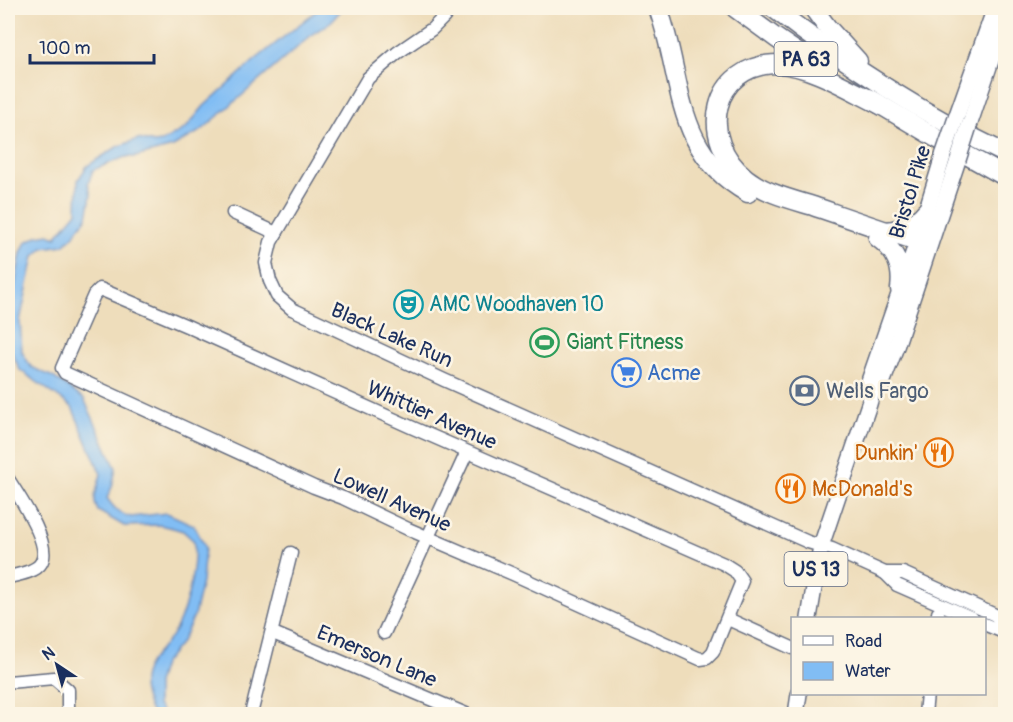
<svg xmlns="http://www.w3.org/2000/svg" width="1013" height="722" font-family="Pangolin,sans-serif">
<rect width="100%" height="100%" fill="#fcf5e5"/>
<filter id="ink" filterUnits="userSpaceOnUse"><feTurbulence type="fractalNoise" baseFrequency=".0167" numOctaves="2"/><feDisplacementMap in="SourceGraphic" scale="12" xChannelSelector="R" yChannelSelector="G"/><feConvolveMatrix kernelMatrix="1 2 1 2 8 2 1 2 1" color-interpolation-filters="sRGB"/></filter>
<filter id="wash" filterUnits="userSpaceOnUse"><feTurbulence type="fractalNoise" baseFrequency=".008" numOctaves="4" result="noise"/><feDisplacementMap in="SourceGraphic" scale="24" xChannelSelector="R" yChannelSelector="G"/><feGaussianBlur stdDeviation="1.35" result="paint"/><feColorMatrix in="noise" values="0 0 0 0 0 0 0 0 0 0 0 0 0 0 0 0 0 1.4 0 .05"/><feComposite in="paint" operator="in"/></filter>
<g filter="url(#wash)">
<rect width="100%" height="100%" fill="#edb"/>
<path fill="#81bdf4" stroke="#4e76a9" stroke-width="1.5" d="M320 8H343L329 24 315 32 202 130 173 147 135 157H125L93 170 88 184 91 195 87 217 74 235 64 245 43 248 34 256 20 321 22 352 31 367 53 377 84 399 116 468 112 487 107 498C113 507 119 514 131 517L167 513 194 525 205 547 202 582 194 616 182 641 163 664 157 683V705L164 714H152C125 661 165 659 180 620 189 597 196 565 194 541L183 531 173 528 159 525 124 526 98 511 95 503V496L101 474 72 407 20 370 11 351 8 335 10 310 21 253 26 242 37 236 49 234 56 237 77 212 78 180 87 166 117 147 138 139 154 143 162 142 186 128 204 106 255 60Z"/>
</g>
<g filter="url(#ink)">
<g fill="none" stroke-linecap="round" stroke-linejoin="round">
<defs>
<g id="minor">
<polyline points="449,8 444,17 432,29 397,53 368,78 271,242 266,263 270,281 277,296 292,309 444,380 808,542 832,549 885,573 903,573 995,615 1006,627"/>
<polyline points="233,213 276,233"/>
<polygon points="100,289 187,326 411,427 724,564 735,571 742,581 713,652 707,658 700,659 513,574 408,529 343,498 314,487 65,373 62,368 94,295"/>
<path d="M8 479C18 495 53 545 41 563 36 572 17 575 8 577"/>
<polyline points="885,573 897,585 972,618"/>
<polyline points="938,618 938,613"/>
<polyline points="728,619 792,648"/>
<polyline points="984,624 1006,633"/>
<polyline points="273,633 466,714"/>
<polyline points="384,633 467,452"/>
<polyline points="8,682 54,678 68,690 68,714"/>
<polyline points="251,714 291,553"/>
<polyline points="925,714 927,694"/>
</g>
<g id="major">
<polyline points="957,115 995,8"/>
<polyline points="970,123 1006,16"/>
<polyline points="873,390 881,386 897,344 958,160"/>
<polyline points="809,618 821,546 869,404 873,390 869,381 915,248 944,153"/>
<polyline points="796,714 799,694"/>
</g>
<g id="highway">
<path d="M658 8C684 78 672 151 748 193"/>
<polyline points="735,8 776,38 820,68"/>
<path d="M773 8C845 64 923 114 1006 154"/>
<polyline points="813,8 827,27 858,61"/>
<polyline points="869,98 936,138 1006,177"/>
<path d="M879 104C850 90 810 65 778 64 711 64 697 140 746 178 765 193 790 199 813 206 848 218 882 230 917 241"/>
<path d="M887 231C903 229 916 224 926 211"/>
<path d="M878 238C896 251 903 267 900 289"/>
</g>
</defs>
<use href="#minor" stroke="#656c7f" stroke-width="15"/>
<use href="#major" stroke="#656c7f" stroke-width="18"/>
<use href="#highway" stroke="#656c7f" stroke-width="21"/>
<use href="#minor" stroke="#fff" stroke-width="12"/>
<use href="#major" stroke="#fff" stroke-width="15"/>
<use href="#highway" stroke="#fff" stroke-width="18"/>
<defs>
<g id="major-bridge">
<polyline points="944,153 957,115"/>
<polyline points="958,160 970,123"/>
</g>
</defs>
<use href="#major-bridge" stroke="#656c7f" stroke-width="18" stroke-linecap="butt"/>
<use href="#major-bridge" stroke="#fff" stroke-width="15"/>
</g>
</g>
<defs>
<symbol id="theatre-ring" viewBox="-11 -11 22 22"><circle r="9.5" fill="#fcf5e5" stroke="#0f9aa8" stroke-width="1.5"/><path d="M-5-5.5Q0-4 5-5.5V0Q5 5 0 6Q-5 5-5 0ZM-3.3-2.5H-1v1.5H-3.3ZM1-2.5H3.3v1.5H1ZM-2.8 1Q0 5.5 2.8 1Z" fill="#0f9aa8"/></symbol>
<symbol id="stadium-ring" viewBox="-11 -11 22 22"><circle r="9.5" fill="#fcf5e5" stroke="#2e9e5b" stroke-width="1.5"/><path d="M0-5a6.5 5 0 1 0 0 10a6.5 5 0 1 0 0-10ZM-3.5-1.8h7v3.6h-7Z" fill="#2e9e5b"/></symbol>
<symbol id="supermarket-ring" viewBox="-11 -11 22 22"><circle r="9.5" fill="#fcf5e5" stroke="#3f7fe0" stroke-width="1.5"/><path d="M-6-5.5h2.5l.6 2H6L4.5 2H-2.5L-4.4-4H-6ZM-1.5 3.2a1.3 1.3 0 1 0 .1 0ZM3 3.2a1.3 1.3 0 1 0 .1 0Z" fill="#3f7fe0"/></symbol>
<symbol id="bank-ring" viewBox="-11 -11 22 22"><circle r="9.5" fill="#fcf5e5" stroke="#5c6f8a" stroke-width="1.5"/><path d="M-6-4H6V4H-6ZM0-2.3a2.3 2.3 0 1 0 0 4.6a2.3 2.3 0 1 0 0-4.6Z" fill="#5c6f8a"/></symbol>
<symbol id="restaurant-ring" viewBox="-11 -11 22 22"><circle r="9.5" fill="#fcf5e5" stroke="#e8710a" stroke-width="1.5"/><path d="M-5-6h1v4h1v-4h1v4h1v-4h1v5L-1.5 .5V6h-2V.5L-5-1ZM5-6V6H3V1.5H1.5Q1.5-4 5-6Z" fill="#e8710a"/></symbol>
</defs>
<g fill-rule="evenodd">
<use href="#theatre-ring" x="392" y="288" width="33" height="33"/>
<use href="#stadium-ring" x="528" y="326" width="33" height="33"/>
<use href="#supermarket-ring" x="610" y="356" width="33" height="33"/>
<use href="#bank-ring" x="788" y="374" width="33" height="33"/>
<use href="#restaurant-ring" x="922" y="436" width="33" height="33"/>
<use href="#restaurant-ring" x="774" y="472" width="33" height="33"/>
</g>
<g text-anchor="middle" stroke-width="5" stroke-linejoin="round" paint-order="stroke">
<g fill="#fcf5e5" stroke="#5e6a86" stroke-width="1.5">
<rect x="774.5" y="42" width="63" height="34" rx="4.5"/>
<rect x="784.5" y="552" width="63" height="34" rx="4.5"/>
</g>
<g font-size="20" font-weight="bold" fill="#1b2f5e">
<text x="806" y="66">PA 63</text>
<text x="816" y="576">US 13</text>
</g>
<g font-size="21" fill="#1b2f5e" stroke="#fcf5e5">
<text transform="translate(910 192) rotate(-73)" y="7">Bristol Pike</text>
<text transform="translate(392 335) rotate(24)" y="7">Black Lake Run</text>
<text transform="translate(432 415) rotate(24)" y="7">Whittier Avenue</text>
<text transform="translate(392 500) rotate(24)" y="7">Lowell Avenue</text>
<text transform="translate(377 656) rotate(23)" y="7">Emerson Lane</text>
</g>
<g font-size="21" fill="#0d838f" stroke="#fcf5e5" text-anchor="start">
<text x="429" y="311">AMC Woodhaven 10</text>
</g>
<g font-size="21" fill="#27864d" stroke="#fcf5e5" text-anchor="start">
<text x="566" y="349">Giant Fitness</text>
</g>
<g font-size="21" fill="#366cbe" stroke="#fcf5e5" text-anchor="start">
<text x="647" y="380">Acme</text>
</g>
<g font-size="21" fill="#4e5e75" stroke="#fcf5e5" text-anchor="start">
<text x="826" y="398">Wells Fargo</text>
</g>
<g font-size="21" fill="#c56008" stroke="#fcf5e5" text-anchor="end">
<text x="918" y="460">Dunkin'</text>
<text x="812" y="496" text-anchor="start">McDonald's</text>
</g>
</g>
<rect width="1013" height="722" fill="none" stroke="#fcf5e5" stroke-width="30"/>
<rect x="791" y="617" width="195" height="78" fill="#fcf5e5" stroke="#a2a6af" stroke-width="1.5"/>
<rect x="803" y="636" width="30" height="9" fill="#ffffff" stroke="#a2a6af" stroke-width="1.5"/>
<text x="845" y="647" font-size="18" fill="#1b2f5e">Road</text>
<rect x="803" y="662" width="30" height="18" fill="#81bdf4" stroke="#a2a6af" stroke-width="1.5"/>
<text x="845" y="677" font-size="18" fill="#1b2f5e">Water</text>
<g transform="translate(57 665) rotate(324)" stroke="#fcf5e5" stroke-width="4.5" paint-order="stroke">
<path d="M0-4.5L10 22L0 15L-10 22Z" fill="#1b2f5e"/>
<text y="-9" font-size="16" font-weight="bold" text-anchor="middle" fill="#1b2f5e">N</text>
</g>
<path d="M30 54v9h124v-9" fill="none" stroke="#1b2f5e" stroke-width="3"/>
<text x="39" y="54" font-size="18" fill="#1b2f5e" stroke="#fcf5e5" stroke-width="4.5" paint-order="stroke">100 m</text>
</svg>
